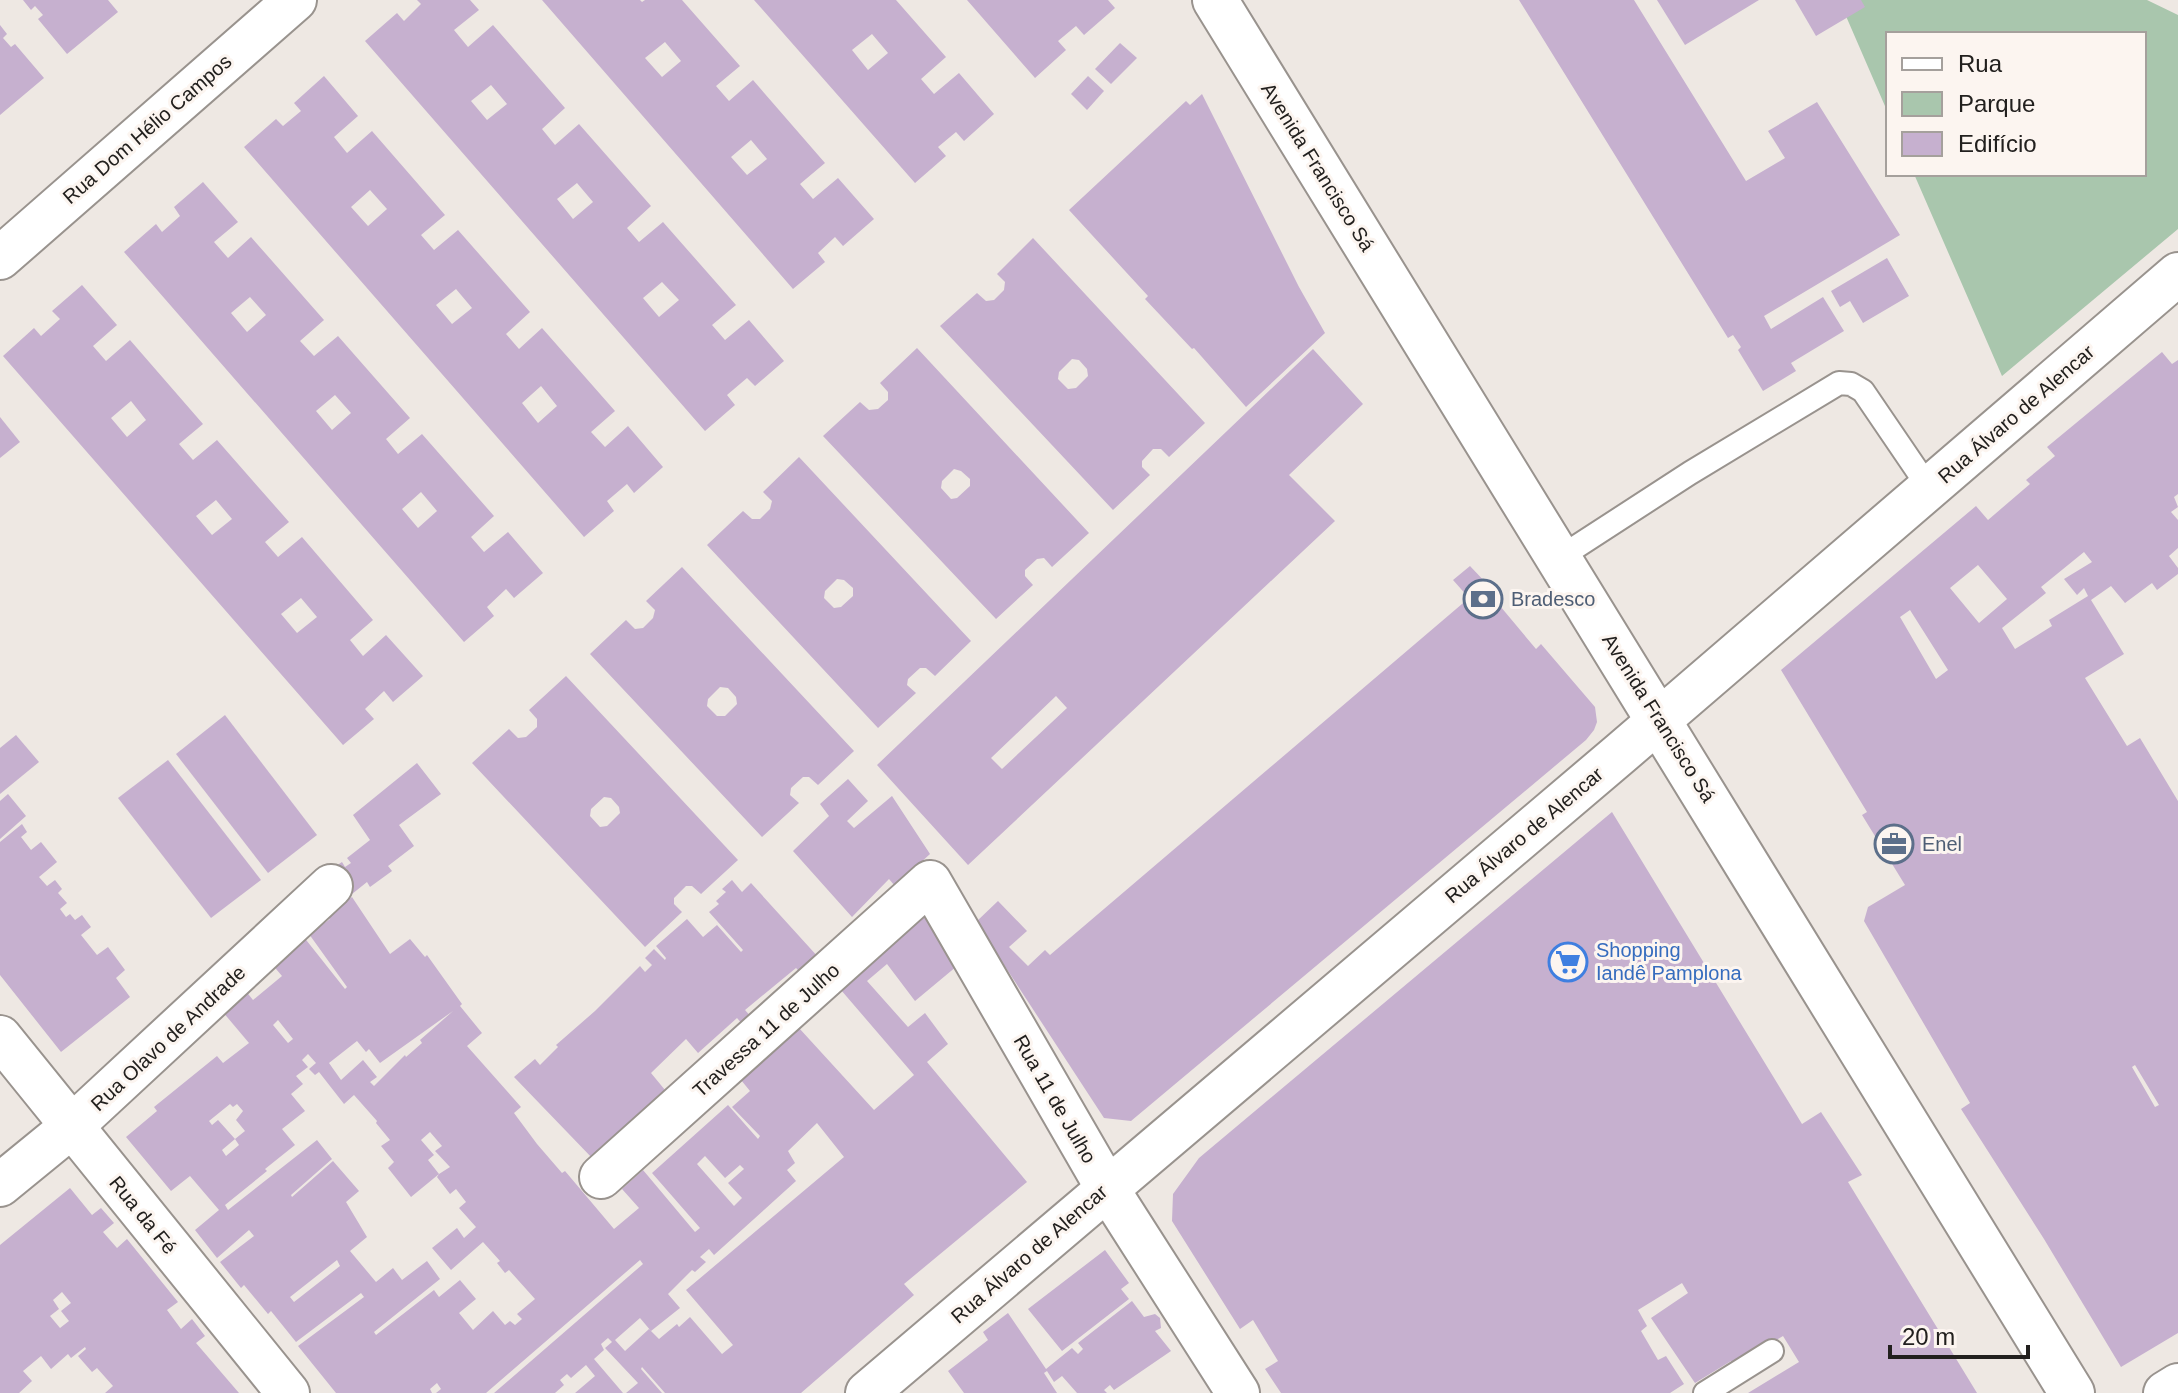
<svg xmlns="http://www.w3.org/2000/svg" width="2178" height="1393" font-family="Helvetica,sans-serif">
<rect width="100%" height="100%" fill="#eee8e3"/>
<polygon fill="#a9c6ad" points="1839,0 2147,0 2178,15 2178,229 2002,376 1914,174 2144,174 2144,34 1888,34 1888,113"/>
<g fill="#c6b0cf" fill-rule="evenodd">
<polygon points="23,0 108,0 118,12 67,54 38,19 43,15 35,6 31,10"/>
<path d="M417 0H470L479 10 454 30 468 47 493 25 565 108 542 129 555 145 579 124 651 206 627 228 639 242 663 222 736 305 712 325 725 340 749 320 784 361 755 386 747 378 727 395 735 405 705 431 365 41 397 13 404 21 421 4ZM491 85 507 104 487 120 471 101ZM577 183 593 202 573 219 557 199ZM662 282 679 300 659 317 643 298Z"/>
<path d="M542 0H640L642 2 645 0H682L740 66 716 86 729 101 753 80 825 163 800 184 813 199 838 178 874 219 843 246 835 237 818 253 825 262 793 289ZM665 42 681 61 662 77 645 58ZM751 140 767 159 747 175 731 157Z"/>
<path d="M754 0H896L946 57 921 79 934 94 959 73 994 114 964 141 956 132 938 147 946 156 915 183ZM872 34 888 53 868 70 852 50Z"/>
<polygon points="967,0 1108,0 1115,8 1084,35 1076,26 1058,41 1066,50 1035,78"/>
<polygon points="1519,0 1634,0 1746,181 1785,158 1768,131 1817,102 1900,235 1764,316 1771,329 1823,297 1844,331 1791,363 1796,371 1763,391 1738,350 1741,347 1733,335 1728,338"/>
<polygon points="1657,0 1759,0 1685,45"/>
<polygon points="1795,0 1861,0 1865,7 1816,36"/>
<polygon points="0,25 7,34 3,38 11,47 15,44 44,78 0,115"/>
<polygon points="1120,43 1137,58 1111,84 1095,69"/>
<path d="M324 76 358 116 334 137 347 153 372 131 445 215 421 235 434 250 458 230 530 312 506 334 519 349 542 328 615 411 591 432 605 447 628 426 663 467 634 493 627 484 607 501 614 511 584 537 244 147 276 119 283 126 301 111 294 103ZM370 190 387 209 368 226 351 207ZM456 289 472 308 452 324 436 305ZM541 386 557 406 538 423 522 403Z"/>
<polygon points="1088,76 1104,91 1087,110 1071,94"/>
<polygon points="1202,94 1299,287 1325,333 1246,407 1194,348 1192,349 1145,299 1148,296 1069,210 1186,101 1190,105"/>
<path d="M203 182 238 222 214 242 228 258 251 237 324 320 300 341 314 356 338 336 410 418 386 439 398 454 422 434 494 516 471 537 484 552 508 532 543 573 514 598 506 589 487 607 494 616 464 642 124 252 156 224 162 232 180 216 174 207ZM250 297 266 315 247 332 231 313ZM335 395 351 413 332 430 316 411ZM421 492 437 511 418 528 402 509Z"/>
<path d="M1033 238 1205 423 1169 457 1161 449H1153L1142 461V467L1150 475 1113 510 940 326 977 293 986 301 994 300 1004 290 1005 282 997 274ZM1072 359 1079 360 1087 369 1088 376 1076 388 1068 389 1058 379 1059 372Z"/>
<polygon points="1887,258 1909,296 1863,323 1850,301 1840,307 1831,291"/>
<path d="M82 285 117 325 93 346 106 361 130 340 203 424 179 444 193 460 217 440 289 522 265 542 278 557 302 537 373 620 350 640 363 656 386 635 423 676 393 702 384 691 365 709 374 719 343 745 3 356 34 328 41 336 60 319 52 311ZM131 401 146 420 127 437 111 418ZM216 500 232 519 212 535 196 516ZM301 598 317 617 297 633 281 614Z"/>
<path d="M917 348 1089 533 1052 567 1044 558 1037 559 1025 570V576L1033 585 996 619 823 436 860 402 869 410 878 409 888 400V392L880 383ZM954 469 961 471 970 479V486L957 498 951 499 941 488 942 481Z"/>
<path d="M1313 349 1363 404 1289 475 1335 521 968 865 877 765ZM1056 696 1067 708 1002 769 991 758Z"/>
<path d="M2162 352 2172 364 2178 360V494L2174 497 2178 507 2171 512 2178 520V548L2169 556 2178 568V574L2157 590 2152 583 2125 603 2111 586 2091 600 2124 654 2085 678 2127 746 2140 738 2178 801V1333L2121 1367 2044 1239 1961 1109 1970 1103 1864 921 1868 907 1905 885 1862 815 1867 812 1781 670 1976 506 1988 520 2030 484 2026 480 2055 456 2047 447ZM2084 552 2092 562 2064 579 2077 595 2084 588 2088 596 2049 620 2052 626 2015 649 2002 628 2046 593 2041 587ZM1978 565 2007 599 1979 623 1950 588ZM1910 610 1948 670 1936 679 1900 617ZM2135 1065 2159 1105 2155 1107 2132 1067Z"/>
<polygon points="0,417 20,442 0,458"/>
<path d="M799 457 971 641 935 676 926 668H920L908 679 907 685 916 693 878 728 707 545 743 511 752 519H760L770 509 772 501 763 492ZM837 579 844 580 853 588V596L841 607 834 608 824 598 825 591Z"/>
<polygon points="1470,566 1488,585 1485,588 1536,649 1541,644 1595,707 1597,722 1594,730 1586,740 1131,1121 1104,1118 976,922 998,901 1027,931 1009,947 1028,966 1045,950 1050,955 1469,598 1453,580"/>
<path d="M682 567 854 751 818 785 809 777H803L791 788 790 795 799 803 762 837 590 654 626 620 635 629 643 628 653 618 655 610 646 601ZM720 687 728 688 736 697 737 704 725 716H717L707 706 708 699Z"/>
<path d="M566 676 738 860 701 894 692 886H686L674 898V904L682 912 645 947 472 763 509 729 518 738 526 737 537 727V719L529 710ZM604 797 611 798 619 807 620 813 607 826 600 827 590 816 591 809Z"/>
<polygon points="225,715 317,835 268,873 176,754"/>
<polygon points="16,735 39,762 0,794 0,748"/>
<polygon points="168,760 261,880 211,918 118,798"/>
<polygon points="417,763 441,794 399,825 414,846 388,866 392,871 370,887 367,882 352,894 333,868 342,862 345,867 351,863 347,858 370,840 353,815"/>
<polygon points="848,779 868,801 847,821 854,828 892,796 930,854 895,886 889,879 852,917 793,851 829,816 820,804"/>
<polygon points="8,794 26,816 0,839 0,801"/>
<polygon points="1612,812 1802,1124 1821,1112 1862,1175 1848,1182 1977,1393 1748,1393 1799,1362 1783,1336 1733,1366 1731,1361 1695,1383 1651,1318 1688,1293 1682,1283 1638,1310 1647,1326 1641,1331 1658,1360 1666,1356 1684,1384 1670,1393 1281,1393 1265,1369 1278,1361 1253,1320 1240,1329 1172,1221 1173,1194 1199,1158"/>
<polygon points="22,824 27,832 21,837 31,850 41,842 57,862 39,877 47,886 55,880 62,889 58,893 67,903 60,909 66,917 70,914 75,920 82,915 91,927 81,935 97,955 108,947 125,970 116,978 130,997 61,1052 0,975 0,842"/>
<polygon points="732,880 742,892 751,883 819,958 802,974 796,968 745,1010 753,1019 744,1026 737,1018 698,1053 686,1039 651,1073 665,1090 594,1160 514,1077 535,1059 540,1065 558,1047 556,1045 595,1011 640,966 645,972 652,965 645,958 654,949 665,960 666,958 656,946 687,919 703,937 717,925 741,952 743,950 709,912 719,904 716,901 726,892 722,889"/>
<path d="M352 897 390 954 410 939 425 957 427 955 462 1004 460 1006 482 1033 467 1046 521 1107 514 1113 537 1144 562 1173 565 1171 614 1229 639 1208 622 1189 643 1170 695 1232 700 1228 652 1173 728 1105 758 1139 760 1136 732 1107 750 1091 741 1080 799 1028 874 1110 914 1075 841 990 924 915 957 966 915 1001 887 964 867 981 908 1027 925 1013 948 1044 927 1062 1027 1182 904 1284 914 1295 801 1393H665L642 1367 641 1369 662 1393H626L638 1383 605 1348 612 1342 608 1338 601 1344 604 1350 594 1359 623 1393H575L595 1376 586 1365 571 1378 567 1374 560 1380 564 1385 555 1393H494L643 1264 640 1260 486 1393H436L441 1389 437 1383 430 1389 432 1393H336L298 1346 364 1297 361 1293 296 1342 271 1311 268 1314 244 1285 241 1288 220 1262 254 1236 249 1230 217 1258 195 1230 219 1210 190 1176 171 1191 126 1137 157 1111 154 1107 217 1056 223 1063 249 1043 222 1011 245 990 253 1000 282 976 271 963 303 936 345 989 347 987 309 934 330 919 327 916ZM453 1011 420 1040 422 1043 406 1057 405 1055 374 1086 370 1082 377 1077 363 1060 341 1080 329 1063 357 1041 366 1052 369 1049 380 1063ZM278 1020 293 1039 288 1043 273 1025ZM308 1054 316 1063 309 1069 315 1075 319 1072 344 1104 354 1095 377 1121 376 1123 390 1140 381 1146 394 1162 388 1168 411 1197 439 1174 428 1160 434 1155 421 1140 430 1132 442 1146 435 1151 450 1167 439 1174 437 1177 450 1194 456 1189 466 1202 459 1208 476 1227 464 1238 457 1228 432 1248 451 1270 483 1242 500 1261 497 1263 505 1273 509 1270 535 1299 517 1314 522 1319 515 1325 510 1321 505 1325 493 1311 473 1330 459 1313 476 1299 460 1280 439 1297 434 1290 376 1335 374 1332 440 1279 427 1261 402 1280 393 1268 376 1282 350 1251 367 1237 346 1202 359 1191 333 1161 292 1197 291 1195 332 1159 317 1140 228 1210 225 1205 267 1171 265 1169 295 1145 282 1129 305 1111 291 1094 303 1084 296 1076 308 1067 302 1060ZM230 1104 233 1107 237 1104 243 1111 236 1120 245 1131 235 1139 239 1145 226 1156 222 1150 235 1139 218 1120 212 1125 209 1121ZM817 1123 844 1157 686 1290 733 1345 722 1354 690 1317 679 1327 677 1324 659 1339 649 1329 625 1351 615 1340 640 1318 651 1331 680 1308 668 1294 692 1270 695 1272 706 1262 700 1257 709 1249 714 1255 796 1181 787 1170 795 1163 788 1151ZM705 1156 725 1178 740 1165 744 1169 728 1183 742 1198 734 1206 697 1164ZM337 1260 340 1266 294 1302 290 1297Z"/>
<path d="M70 1188 92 1215 101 1208 114 1223 103 1232 117 1248 127 1239 178 1302 167 1310 181 1329 192 1319 205 1336 196 1343 239 1393H105L113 1386 97 1368 92 1372 78 1356 86 1349 85 1347 71 1358 68 1354 51 1369 41 1356 23 1371 32 1381 19 1393H0V1245ZM62 1292 71 1303 61 1311 69 1321 60 1328 50 1316 59 1309 53 1300Z"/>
<polygon points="1105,1250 1129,1283 1121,1289 1129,1299 1062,1351 1028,1309"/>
<polygon points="1132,1301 1144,1317 1155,1314 1160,1318 1161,1328 1155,1331 1171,1351 1114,1390 1110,1385 1104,1390 1107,1393 1077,1393 1062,1376 1054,1382 1047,1371 1044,1373 1057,1393 964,1393 948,1371 988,1340 983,1332 1008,1313 1046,1369 1072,1348 1078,1354 1083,1349 1078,1343"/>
</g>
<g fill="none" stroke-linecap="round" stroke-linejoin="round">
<defs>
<g id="service">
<polyline points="1559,558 1690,473 1839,383 1851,384 1863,391 1929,488"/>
<polyline points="1705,1393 1772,1351"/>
</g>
<g id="minor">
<polyline points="0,258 295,0"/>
<polyline points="0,1037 288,1393"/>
<polyline points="601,1177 930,882 1107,1188 1238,1393"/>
<polyline points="0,1185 71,1127 331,886"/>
<polyline points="867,1393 1621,753 2178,274"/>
<polyline points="2165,1393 2178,1385"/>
</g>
<polyline id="secondary" points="1215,0 2072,1393"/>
</defs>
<use href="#service" stroke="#99938e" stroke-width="26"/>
<use href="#minor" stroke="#99938e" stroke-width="46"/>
<use href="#secondary" stroke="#99938e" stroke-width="48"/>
<use href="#service" stroke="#fff" stroke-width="22"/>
<use href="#minor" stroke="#fff" stroke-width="42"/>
<use href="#secondary" stroke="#fff" stroke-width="44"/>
</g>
<defs>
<symbol id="bank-ring" viewBox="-11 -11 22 22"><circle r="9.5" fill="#fcf5f0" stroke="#5c6f8a" stroke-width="1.5"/><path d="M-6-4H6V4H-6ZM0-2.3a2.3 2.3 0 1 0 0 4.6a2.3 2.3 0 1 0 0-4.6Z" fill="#5c6f8a"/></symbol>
<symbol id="office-ring" viewBox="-11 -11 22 22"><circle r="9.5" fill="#fcf5f0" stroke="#5c6f8a" stroke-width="1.5"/><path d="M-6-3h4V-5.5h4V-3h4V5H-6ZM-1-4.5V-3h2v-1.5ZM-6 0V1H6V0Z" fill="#5c6f8a"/></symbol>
<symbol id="supermarket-ring" viewBox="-11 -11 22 22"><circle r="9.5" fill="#fcf5f0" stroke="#3f7fe0" stroke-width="1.5"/><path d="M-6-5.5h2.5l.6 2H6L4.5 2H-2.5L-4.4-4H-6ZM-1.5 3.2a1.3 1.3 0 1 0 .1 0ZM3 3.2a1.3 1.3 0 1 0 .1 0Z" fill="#3f7fe0"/></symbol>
</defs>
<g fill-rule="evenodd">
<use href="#bank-ring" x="1461" y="577" width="44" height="44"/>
<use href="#office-ring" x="1872" y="822" width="44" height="44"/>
<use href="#supermarket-ring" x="1546" y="940" width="44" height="44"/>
</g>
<g text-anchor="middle" stroke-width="6" stroke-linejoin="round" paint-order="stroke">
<g font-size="20" fill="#22201e" stroke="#fcf5f0">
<text transform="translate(147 129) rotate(-41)" y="7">Rua Dom Hélio Campos</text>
<text transform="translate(1318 167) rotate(58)" y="7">Avenida Francisco Sá</text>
<text transform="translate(2016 414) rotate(-41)" y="7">Rua Álvaro de Alencar</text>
<text transform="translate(1659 718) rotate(58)" y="7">Avenida Francisco Sá</text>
<text transform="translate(1524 835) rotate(-40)" y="7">Rua Álvaro de Alencar</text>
<text transform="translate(766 1030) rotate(-42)" y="7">Travessa 11 de Julho</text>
<text transform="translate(168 1038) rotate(-43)" y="7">Rua Olavo de Andrade</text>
<text transform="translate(1055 1099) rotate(60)" y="7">Rua 11 de Julho</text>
<text transform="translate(143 1215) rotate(51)" y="7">Rua da Fé</text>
<text transform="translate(1029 1254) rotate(-41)" y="7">Rua Álvaro de Alencar</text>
</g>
<g font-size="20" fill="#4e5e75" stroke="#fcf5f0" text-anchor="start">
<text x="1511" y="606">Bradesco</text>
<text x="1922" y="851">Enel</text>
</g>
<g font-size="20" fill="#366cbe" stroke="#fcf5f0" text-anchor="start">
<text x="1596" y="957">Shopping<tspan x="1596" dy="23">Iandê Pamplona</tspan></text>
</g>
</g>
<rect x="1886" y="32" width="260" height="144" fill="#fcf5f0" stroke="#a5a09c" stroke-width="2"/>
<rect x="1902" y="58" width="40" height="12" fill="#ffffff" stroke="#a5a09c" stroke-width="2"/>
<text x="1958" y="72" font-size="24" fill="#22201e">Rua</text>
<rect x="1902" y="92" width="40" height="24" fill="#a9c6ad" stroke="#a5a09c" stroke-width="2"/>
<text x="1958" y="112" font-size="24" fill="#22201e">Parque</text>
<rect x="1902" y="132" width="40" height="24" fill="#c6b0cf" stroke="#a5a09c" stroke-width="2"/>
<text x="1958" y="152" font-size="24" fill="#22201e">Edifício</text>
<path d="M1890 1345v12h138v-12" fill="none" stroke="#22201e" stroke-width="4"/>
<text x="1902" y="1345" font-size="24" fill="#22201e" stroke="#fcf5f0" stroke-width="6" paint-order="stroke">20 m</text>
</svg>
